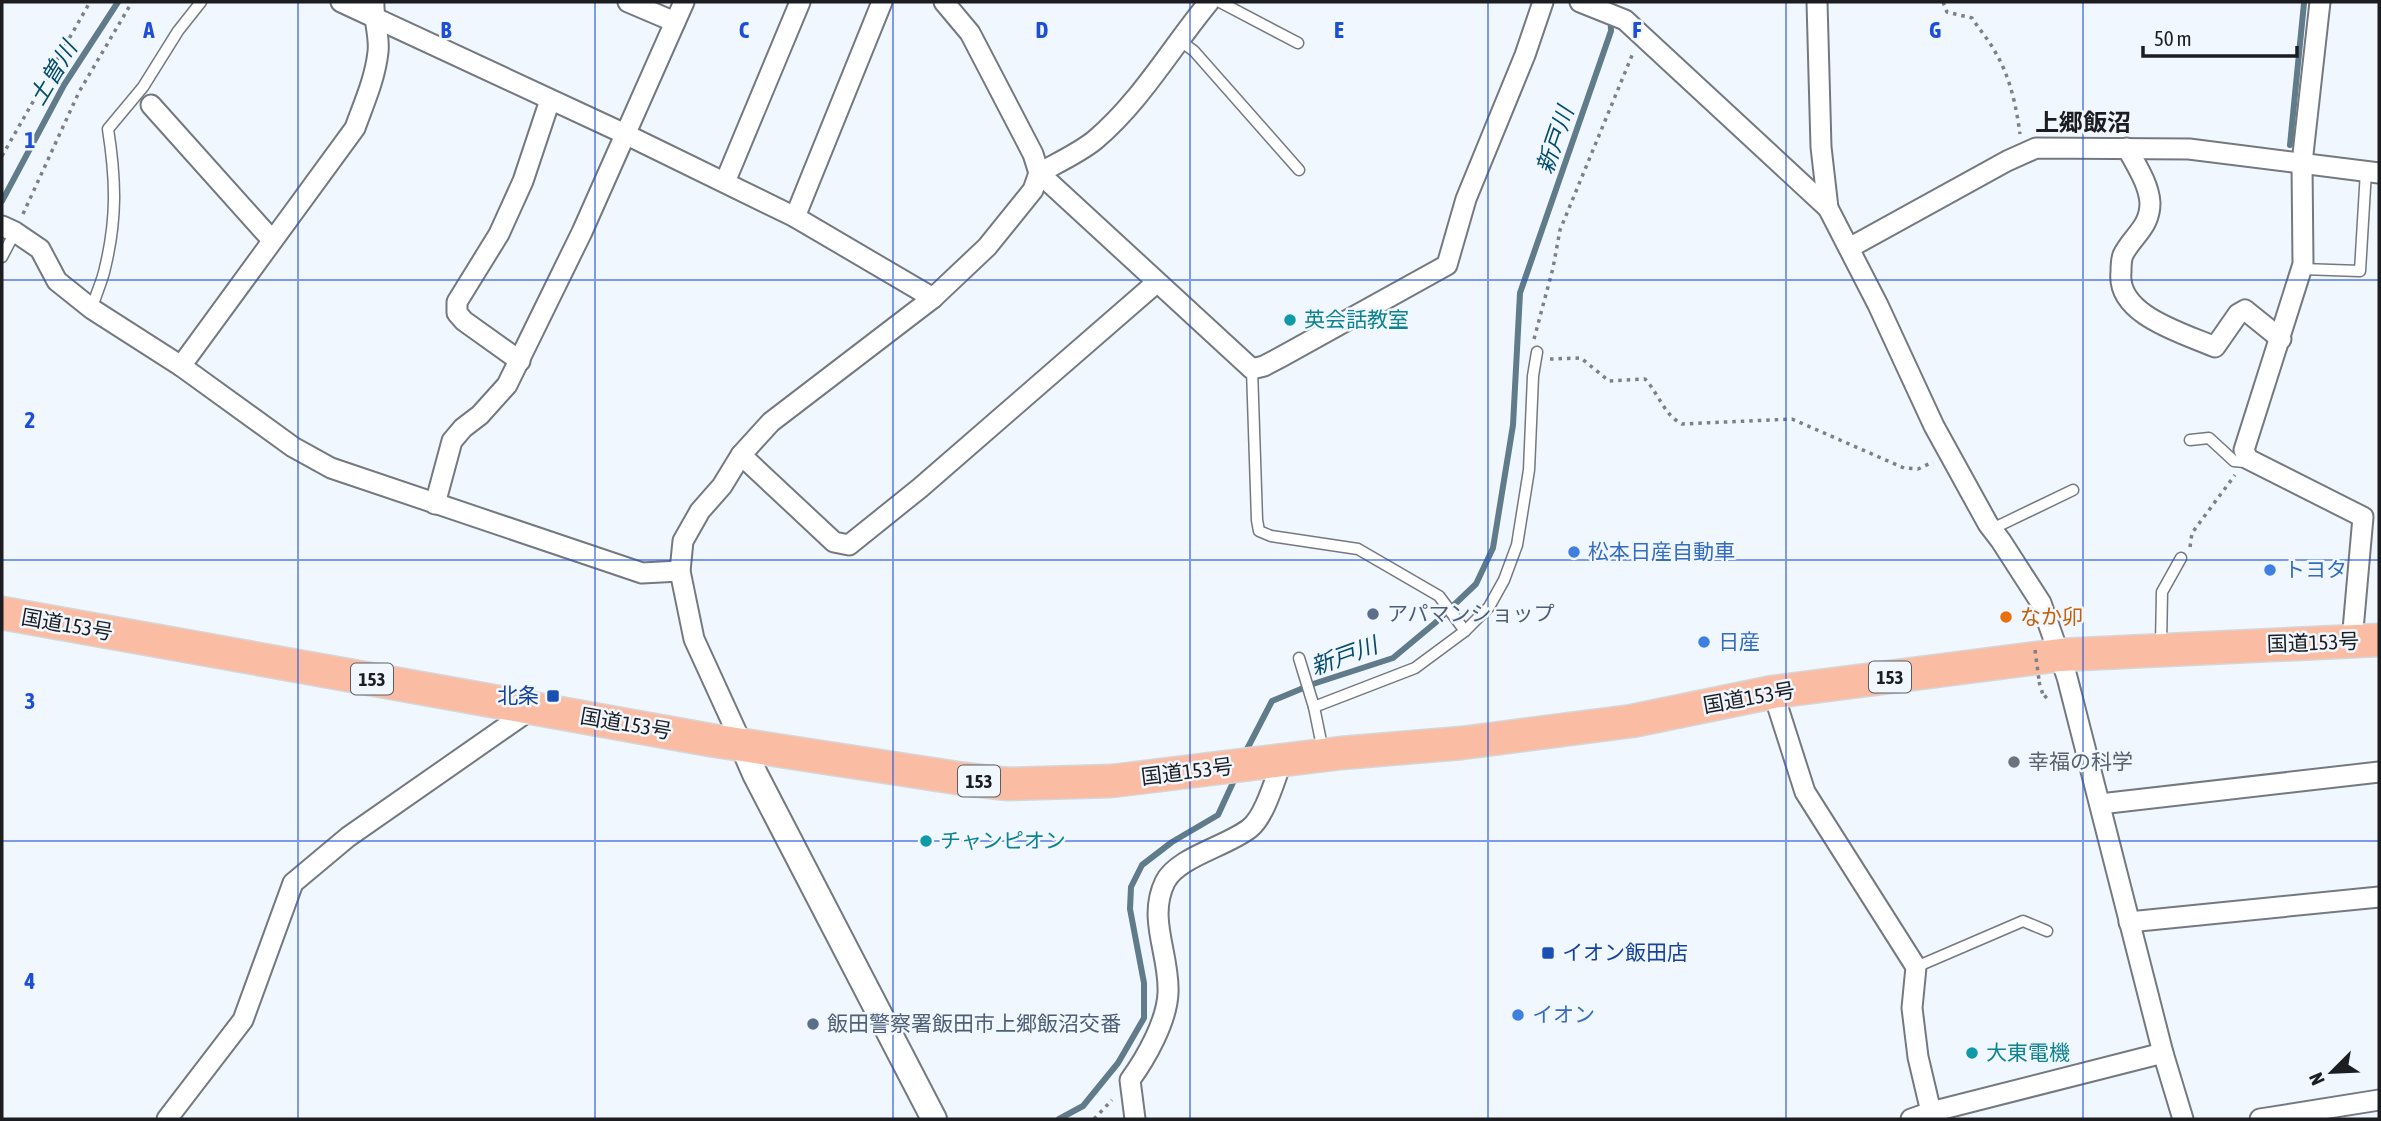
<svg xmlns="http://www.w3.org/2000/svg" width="2381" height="1121" font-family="'Asap Condensed','Noto Sans JP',sans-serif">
<rect width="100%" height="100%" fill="#f1f7ff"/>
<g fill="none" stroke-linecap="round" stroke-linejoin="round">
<g stroke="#607b8a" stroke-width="6">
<polyline points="2290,145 2304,3"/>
<polyline points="2,201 64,85 118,2"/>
<polyline points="1245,753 1272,701 1313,684 1393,658 1435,623 1476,584 1493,548 1513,425 1520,293 1611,31 1610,2"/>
<polyline points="1059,1119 1083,1106 1118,1063 1144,1018 1144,983 1130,909 1131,887 1142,865 1172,842 1218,815 1236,776"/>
</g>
<defs>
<g id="service">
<polyline points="1220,2 1298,43"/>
<polyline points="1179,40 1194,51 1299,170"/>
<polyline points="2,257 15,232"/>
<polyline points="2302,269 2360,271 2366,171"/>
<path d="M92 309C95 295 102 283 105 268 117 219 116 180 108 129L143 87 178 31 201 2"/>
<polyline points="1252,369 1257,520 1259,531 1271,536 1358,549 1439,596 1465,631"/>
<polyline points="2190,440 2209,438 2234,461 2244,462 2248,459"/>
<polyline points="1992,529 2073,490"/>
<polyline points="2161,645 2162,592 2181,558"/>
<polyline points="1299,658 1314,707 1323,751"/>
<polyline points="1314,707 1415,668 1465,631 1489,607 1504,580 1517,545 1529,470 1533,376 1537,352"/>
<polyline points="1916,967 2023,921 2047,931"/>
</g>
<g id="minor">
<polyline points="341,2 625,134 795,217 933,298"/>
<polyline points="628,2 675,22"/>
<polyline points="944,2 970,33 1033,154 1039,173 1252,369 1264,366 1281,357 1447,265 1466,199 1525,55 1543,2"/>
<polyline points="1580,2 1625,20 1828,208 1878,305 1934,426 1988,524 2001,541 2041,603 2067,677 2163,1053 2183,1119"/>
<polyline points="1817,2 1821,147 1828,208"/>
<polyline points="2320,2 2302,163 2303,264 2244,450 2248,459 2363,517 2352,641"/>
<polyline points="151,105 272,240"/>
<path d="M2127 148C2136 165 2149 184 2150 203 2150 228 2132 236 2123 255 2121 260 2121 267 2121 272 2116 315 2183 333 2215 347L2238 314 2245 310 2281 339"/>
<polyline points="725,182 800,2"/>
<polyline points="795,217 882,2"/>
<polyline points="2,226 15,232 40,249 57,281 92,309 181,366 293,447 331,468 642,573 680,571"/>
<polyline points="1849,248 2007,161 2036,148 2189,149 2379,173"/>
<polyline points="520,361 464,321 457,313 457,302 499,234 523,181 550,100"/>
<path d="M181 366 355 128C364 103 375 79 378 52 380 36 373 18 374 2"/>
<polyline points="741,455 834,542 849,545 920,488 1156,283"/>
<polyline points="435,504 452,441 463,428 480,415 507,385 582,232 684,2"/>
<polyline points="1773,692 1805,792 1916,967 1912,1008 1918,1057 1931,1112 1936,1119"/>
<path d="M742 744 694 639 680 571 683 541 700 511 722 486 741 455 771 422 933 298 987 247 1033 190 1039 173C1057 163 1079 153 1095 140 1141 101 1171 48 1209 2"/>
<polyline points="2100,804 2379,772"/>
<polyline points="2129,922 2379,897"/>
<polyline points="167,1119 243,1020 293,883 348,837 533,708"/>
<path d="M1135 1119 1130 1080C1146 1058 1167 1021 1168 993 1170 955 1147 919 1165 882 1177 857 1228 846 1250 828 1265 816 1275 779 1282 761"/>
<polyline points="1911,1119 1931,1112 2163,1053"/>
<polyline points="2260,1119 2379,1100"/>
</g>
<polyline id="tertiary" points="742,744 755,774 934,1119"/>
<polyline id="trunk" points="2,613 710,740 964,779 1008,784 1112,781 1341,753 1462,743 1632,721 1773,692 2060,655 2379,640"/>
</defs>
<use href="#service" stroke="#747980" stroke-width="13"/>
<use href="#minor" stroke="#747980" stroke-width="23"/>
<use href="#tertiary" stroke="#747980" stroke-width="28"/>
<use href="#trunk" stroke="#d6d6d7" stroke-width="35"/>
<g stroke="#7d8186" stroke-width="3.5" stroke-dasharray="3.5 5" stroke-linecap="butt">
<path d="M1943 2 1947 12 1972 18C1979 29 1988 39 1994 50 2010 76 2016 105 2020 134"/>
<polyline points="2,156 90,2"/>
<polyline points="23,214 79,92 132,2"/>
<polyline points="1534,339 1553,268 1560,230 1633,53"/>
<path d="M1550 359 1581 358 1609 381 1645 379C1659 394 1664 415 1682 424L1792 419 1904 468 1918 469 1933 462"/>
<polyline points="2190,547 2192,533 2235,475"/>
<polyline points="2039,682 2044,698 2049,694"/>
<polyline points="1094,1119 1112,1100"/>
</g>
<use href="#service" stroke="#fff" stroke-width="10"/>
<use href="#minor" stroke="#fff" stroke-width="19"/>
<use href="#tertiary" stroke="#fff" stroke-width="24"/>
<use href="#trunk" stroke="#fabca2" stroke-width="32"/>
<polyline stroke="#7d8186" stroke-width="3.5" stroke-dasharray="3.5 5" stroke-linecap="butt" points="2035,650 2039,680"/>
</g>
<path fill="none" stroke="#1d4ed8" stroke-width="2" stroke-opacity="0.55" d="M298 2V1119M595 2V1119M893 2V1119M1190 2V1119M1488 2V1119M1786 2V1119M2083 2V1119M2 280H2379M2 560H2379M2 841H2379"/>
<g fill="#0f9aa8" stroke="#f1f7ff" stroke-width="2.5">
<circle cx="1290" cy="320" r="7"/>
<circle cx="926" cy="841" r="7"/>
<circle cx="1972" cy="1053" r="7"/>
</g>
<g fill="#3f7fe0" stroke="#f1f7ff" stroke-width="2.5">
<circle cx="1574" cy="552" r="7"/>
<circle cx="2270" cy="570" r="7"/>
<circle cx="1704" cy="642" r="7"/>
<circle cx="1518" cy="1015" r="7"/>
</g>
<g fill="#5c6f8a" stroke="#f1f7ff" stroke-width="2.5">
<circle cx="1373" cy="614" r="7"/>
<circle cx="813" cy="1024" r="7"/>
</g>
<circle fill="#e8710a" stroke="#f1f7ff" stroke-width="2.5" cx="2006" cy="617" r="7"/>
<g fill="#1a4fb4" stroke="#f1f7ff" stroke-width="2.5">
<rect x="546" y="689" width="14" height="14" rx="3.5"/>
<rect x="1541" y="946" width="14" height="14" rx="3.5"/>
</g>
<circle fill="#6b7280" stroke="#f1f7ff" stroke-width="2.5" cx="2014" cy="762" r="7"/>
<g text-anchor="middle" stroke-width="5" stroke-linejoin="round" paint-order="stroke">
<g fill="#f1f7ff" stroke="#5b5e63" stroke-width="2">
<rect x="1869" y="661.5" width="42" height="31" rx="5"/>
<rect x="351" y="663.5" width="42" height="31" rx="5"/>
<rect x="958" y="765.5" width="42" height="31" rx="5"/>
</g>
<g font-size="19" font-weight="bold" fill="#1b1d20">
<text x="1890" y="684">153</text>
<text x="372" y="686">153</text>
<text x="979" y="788">153</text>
</g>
<g font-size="21" fill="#0d838f" stroke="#f1f7ff" text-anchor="start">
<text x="1304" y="327">英会話教室</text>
<text x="940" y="848">チャンピオン</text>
<text x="1986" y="1060">大東電機</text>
</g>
<g font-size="21" fill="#366cbe" stroke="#f1f7ff" text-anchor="start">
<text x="1588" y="559">松本日産自動車</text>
<text x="2284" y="577">トヨタ</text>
<text x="1718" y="649">日産</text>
<text x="1532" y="1022">イオン</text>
</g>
<g font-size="21" fill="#4e5e75" stroke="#f1f7ff" text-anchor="start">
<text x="1387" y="621">アパマンショップ</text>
<text x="827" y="1031">飯田警察署飯田市上郷飯沼交番</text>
</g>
<g font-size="21" fill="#c56008" stroke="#f1f7ff" text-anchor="start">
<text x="2020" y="624">なか卯</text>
</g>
<g font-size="21" fill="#1b1d20" stroke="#f1f7ff">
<text transform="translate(67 625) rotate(10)" y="7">国道153号</text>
<text transform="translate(2313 643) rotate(-2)" y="7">国道153号</text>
<text transform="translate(1749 698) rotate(-10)" y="7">国道153号</text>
<text transform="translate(626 724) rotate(10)" y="7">国道153号</text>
<text transform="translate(1187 772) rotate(-7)" y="7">国道153号</text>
</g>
<g font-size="21" fill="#164399" stroke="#f1f7ff" text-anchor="end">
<text x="539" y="703">北条</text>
<text x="1562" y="960" text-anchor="start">イオン飯田店</text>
</g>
<g font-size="21" fill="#5b616d" stroke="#f1f7ff" text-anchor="start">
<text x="2028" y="769">幸福の科学</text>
</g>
<g font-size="23" font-style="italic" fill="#034d6b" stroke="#f1f7ff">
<text transform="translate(53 73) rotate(-59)" y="8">土曽川</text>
<text transform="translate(1555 140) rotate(-71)" y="8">新戸川</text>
<text transform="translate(1344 656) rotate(-20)" y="8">新戸川</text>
</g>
<g font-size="24" font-weight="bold" fill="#1b1d20" stroke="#f1f7ff">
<text x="2083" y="131">上郷飯沼</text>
</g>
</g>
<g font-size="23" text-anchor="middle" font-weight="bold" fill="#1d4ed8" stroke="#f1f7ff" stroke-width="5" stroke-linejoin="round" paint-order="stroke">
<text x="149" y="38">A</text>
<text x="446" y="38">B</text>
<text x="744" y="38">C</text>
<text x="1042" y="38">D</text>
<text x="1339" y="38">E</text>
<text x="1637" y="38">F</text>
<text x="1935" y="38">G</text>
<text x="30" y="148">1</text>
<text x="30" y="428">2</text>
<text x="30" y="709">3</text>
<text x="30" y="989">4</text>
</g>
<rect width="2381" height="1121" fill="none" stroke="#1b1d20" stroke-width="7"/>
<g transform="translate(2332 1072) rotate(246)" stroke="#f1f7ff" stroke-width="5" paint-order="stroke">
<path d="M0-5L12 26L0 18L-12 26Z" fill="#1b1d20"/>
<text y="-10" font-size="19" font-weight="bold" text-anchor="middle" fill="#1b1d20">N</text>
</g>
<path d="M2143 46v10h154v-10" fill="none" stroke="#1b1d20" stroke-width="3.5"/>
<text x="2154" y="46" font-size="21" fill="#1b1d20" stroke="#f1f7ff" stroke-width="5" paint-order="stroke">50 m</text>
</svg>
